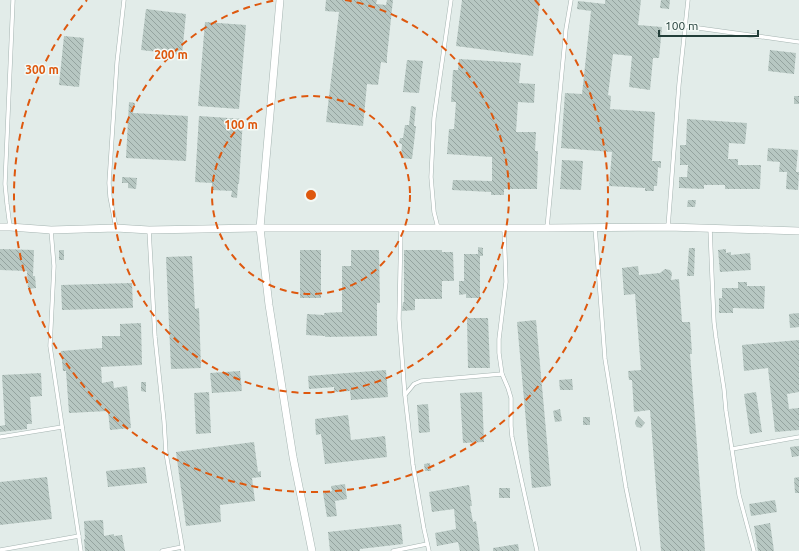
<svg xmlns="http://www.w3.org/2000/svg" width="799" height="551" font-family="Ubuntu,sans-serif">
<defs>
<pattern id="building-back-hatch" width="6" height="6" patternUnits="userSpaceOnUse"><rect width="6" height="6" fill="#b7c7c2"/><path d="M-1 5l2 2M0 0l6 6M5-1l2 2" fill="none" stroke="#94a39f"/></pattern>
</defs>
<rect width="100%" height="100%" fill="#e2ece9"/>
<g fill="url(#building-back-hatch)">
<polygon points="326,0 377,0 376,4 386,5 387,0 393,0 387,56 387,63 381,62 378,85 367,84 363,126 326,122 339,12 325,11"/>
<polygon points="462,0 540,0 533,56 456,46"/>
<polygon points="605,0 641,0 638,25 662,27 659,58 653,58 650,90 629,87 632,56 613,54 608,95 611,96 610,109 655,112 652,161 661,161 661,168 658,167 657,186 654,186 654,191 645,191 645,188 609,186 612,152 561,148 565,93 582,94 591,11 577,9 578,1 605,4"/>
<polygon points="661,0 670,0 669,9 660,8"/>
<polygon points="146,9 186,14 182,55 141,50"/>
<polygon points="205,22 246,25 239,109 198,106"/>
<polygon points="64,36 84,38 79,87 59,85"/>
<polygon points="770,50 796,53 794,74 768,71"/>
<polygon points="459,59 521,63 519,83 535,84 534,103 518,102 516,132 536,132 535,151 538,151 537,189 504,189 504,195 491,195 491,192 452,190 453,180 492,181 492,157 447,154 449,129 454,129 456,102 451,102 453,70 458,70"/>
<polygon points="407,60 423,61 419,93 403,92"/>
<rect x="794" y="96" width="5" height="8"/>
<polygon points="129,102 135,103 133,113 188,116 186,161 126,158"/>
<polygon points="411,106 416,107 414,126 416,126 412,159 401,158 402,144 399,143 400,138 403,138 405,125 409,125"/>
<polygon points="199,116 243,119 239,184 238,184 237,198 231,197 232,191 212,190 212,183 195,182"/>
<polygon points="687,119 747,123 745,144 729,143 728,159 738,159 738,165 761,165 760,189 725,189 725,185 704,185 704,189 679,188 679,177 687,177 688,165 680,165 680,145 686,145"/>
<polygon points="768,148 798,150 796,172 799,172 798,190 786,189 787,172 779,172 780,162 767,161"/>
<polygon points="562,160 583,161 581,190 560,189"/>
<polygon points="122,177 137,178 136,189 128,188 128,183 122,183"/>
<polygon points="688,200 696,200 695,207 687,207"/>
<polygon points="478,247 483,248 483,256 480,256 480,298 466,298 466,294 459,295 459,281 464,281 464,254 478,254"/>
<polygon points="689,248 695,248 694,276 687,276"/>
<polygon points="0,249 34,250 33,276 35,276 36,288 28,289 27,271 0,270"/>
<polygon points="726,249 726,253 731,252 731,255 750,253 751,270 720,272 718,250"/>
<rect x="59" y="250" width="5" height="10"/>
<rect x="300" y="250" width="21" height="48"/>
<polygon points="351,250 379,250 380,303 377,303 377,336 325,337 325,336 306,335 307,314 324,315 324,313 342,312 342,266 351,266"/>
<polygon points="404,250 442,250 442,252 453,252 454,281 442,281 442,299 415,299 415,310 402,311 403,302 404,302"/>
<polygon points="192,256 195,309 199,308 201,368 171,369 166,257"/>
<polygon points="638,266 639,275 660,273 665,269 670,270 672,273 671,280 679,279 682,322 690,322 692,354 690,354 705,551 661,551 650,410 634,412 632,380 629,380 628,371 641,370 635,294 624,295 622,268"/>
<polygon points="738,282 747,282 747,286 765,286 764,309 733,308 733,313 719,313 719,298 722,298 722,288 738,288"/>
<polygon points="132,283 133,308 62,310 61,285"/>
<polygon points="799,313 799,327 790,328 789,314"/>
<polygon points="467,318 488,318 490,368 468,368"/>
<polygon points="536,320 551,486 532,488 517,322"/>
<polygon points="141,323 142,365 101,367 102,383 113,381 114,388 127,386 131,428 110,430 108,411 69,413 66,371 63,371 61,351 102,348 102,336 120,336 120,324"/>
<polygon points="799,340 799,392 787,394 789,409 799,408 799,430 775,432 768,368 744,371 742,345"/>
<polygon points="386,370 388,397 351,400 350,391 334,392 334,387 309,389 308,376"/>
<polygon points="240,371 242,391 212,393 210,373"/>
<polygon points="41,373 42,396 30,397 32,424 27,424 27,429 0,432 0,426 5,425 2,375"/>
<polygon points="572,379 573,390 560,390 559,380"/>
<polygon points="141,382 146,382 146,392 141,391"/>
<polygon points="209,392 211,433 196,434 194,393"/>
<polygon points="482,392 484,442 463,443 460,393"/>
<polygon points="756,392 762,432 750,434 744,394"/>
<polygon points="428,404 430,432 419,433 417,405"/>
<polygon points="560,409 562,421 555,422 553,411"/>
<polygon points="348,415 351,440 385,436 387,457 325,464 321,434 316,435 315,419"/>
<polygon points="638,416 645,423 641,428 637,427 635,424 635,422"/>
<rect x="583" y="417" width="7" height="8"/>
<polygon points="254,442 258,472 261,471 261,477 252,478 255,501 220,505 221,522 186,526 176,452"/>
<polygon points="799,446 799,456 792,457 790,447"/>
<polygon points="430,463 431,471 425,471 424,464"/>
<polygon points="145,467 147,483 108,487 106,471"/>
<polygon points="47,477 52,519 0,525 0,482"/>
<polygon points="799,477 799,493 795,493 794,478"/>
<polygon points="345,484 347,499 335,501 337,516 327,517 323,493 332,491 331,486"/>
<polygon points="469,485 472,506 470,506 473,522 476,521 480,551 460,551 458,542 437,546 435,533 456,529 454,509 432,512 429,492"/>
<rect x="499" y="488" width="11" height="10"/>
<polygon points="775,500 777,512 751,516 749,504"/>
<polygon points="103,520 104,536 114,534 114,536 122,535 125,551 85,551 84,539 85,539 84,521"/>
<polygon points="770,523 774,551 758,551 754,526"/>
<polygon points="401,524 403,544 360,549 360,551 330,551 328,532"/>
<polygon points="518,544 519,551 493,551 493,548"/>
</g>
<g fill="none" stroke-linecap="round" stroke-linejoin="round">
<defs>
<g id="service">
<polyline points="684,26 799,42"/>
<polyline points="10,227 7,204 5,184 13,0"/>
<polyline points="595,227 605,359 626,488 639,551"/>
<polyline points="668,227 679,84 688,0"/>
<polyline points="116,228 110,197 109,183 117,62 124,0"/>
<polyline points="401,228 399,319 405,396 413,465 424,529 429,551"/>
<polyline points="438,228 434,212 431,177 434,118 451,0"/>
<polyline points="504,228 506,282 499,339 499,353 502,374 508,388 511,398 511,426 512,437 537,551"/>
<polyline points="547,228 566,29 571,0"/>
<polyline points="710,228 712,277 714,322 716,338 724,389 726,411 739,495 754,551"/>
<polyline points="51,230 54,266 50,346 81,551"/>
<polyline points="149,230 155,337 164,421 166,453 183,551"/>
<polyline points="405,395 414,384 421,381 502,374"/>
<polyline points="0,437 62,427"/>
<polyline points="732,449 799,437"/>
<polyline points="0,550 79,536"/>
<polyline points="162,551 182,547"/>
<polyline points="393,551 427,544"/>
</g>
<g id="minor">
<polyline points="280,0 260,228 269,305 293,457 312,551"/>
<polyline points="0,227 10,227 51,230 116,228 149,230 260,228 547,228 668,227 799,231"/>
</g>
</defs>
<use href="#service" stroke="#a5b4b1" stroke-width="4.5"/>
<use href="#minor" stroke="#a5b4b1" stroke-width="8"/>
<use href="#service" stroke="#fff" stroke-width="3.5"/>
<use href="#minor" stroke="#fff" stroke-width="7"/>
</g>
<g fill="none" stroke="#de580e" stroke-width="2" stroke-dasharray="7 5">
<circle cx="311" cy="195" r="99"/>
<path d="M345 0A198 198 0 1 1 277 0"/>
<path d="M535 0A297 297 0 1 1 87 0"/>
</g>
<circle cx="311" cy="195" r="6" fill="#de580e" stroke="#f3f9f6" stroke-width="2"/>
<g font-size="12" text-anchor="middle" font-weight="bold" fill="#de580e" stroke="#f3f9f6" stroke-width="3" stroke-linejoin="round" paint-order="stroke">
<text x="171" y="59">200 m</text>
<text x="42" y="74">300 m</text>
<text x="241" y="129">100 m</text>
</g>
<path d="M659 30v6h99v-6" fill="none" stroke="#223e39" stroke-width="2"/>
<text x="665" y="30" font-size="12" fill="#223e39" stroke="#f3f9f6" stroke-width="3" paint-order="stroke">100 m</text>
</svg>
